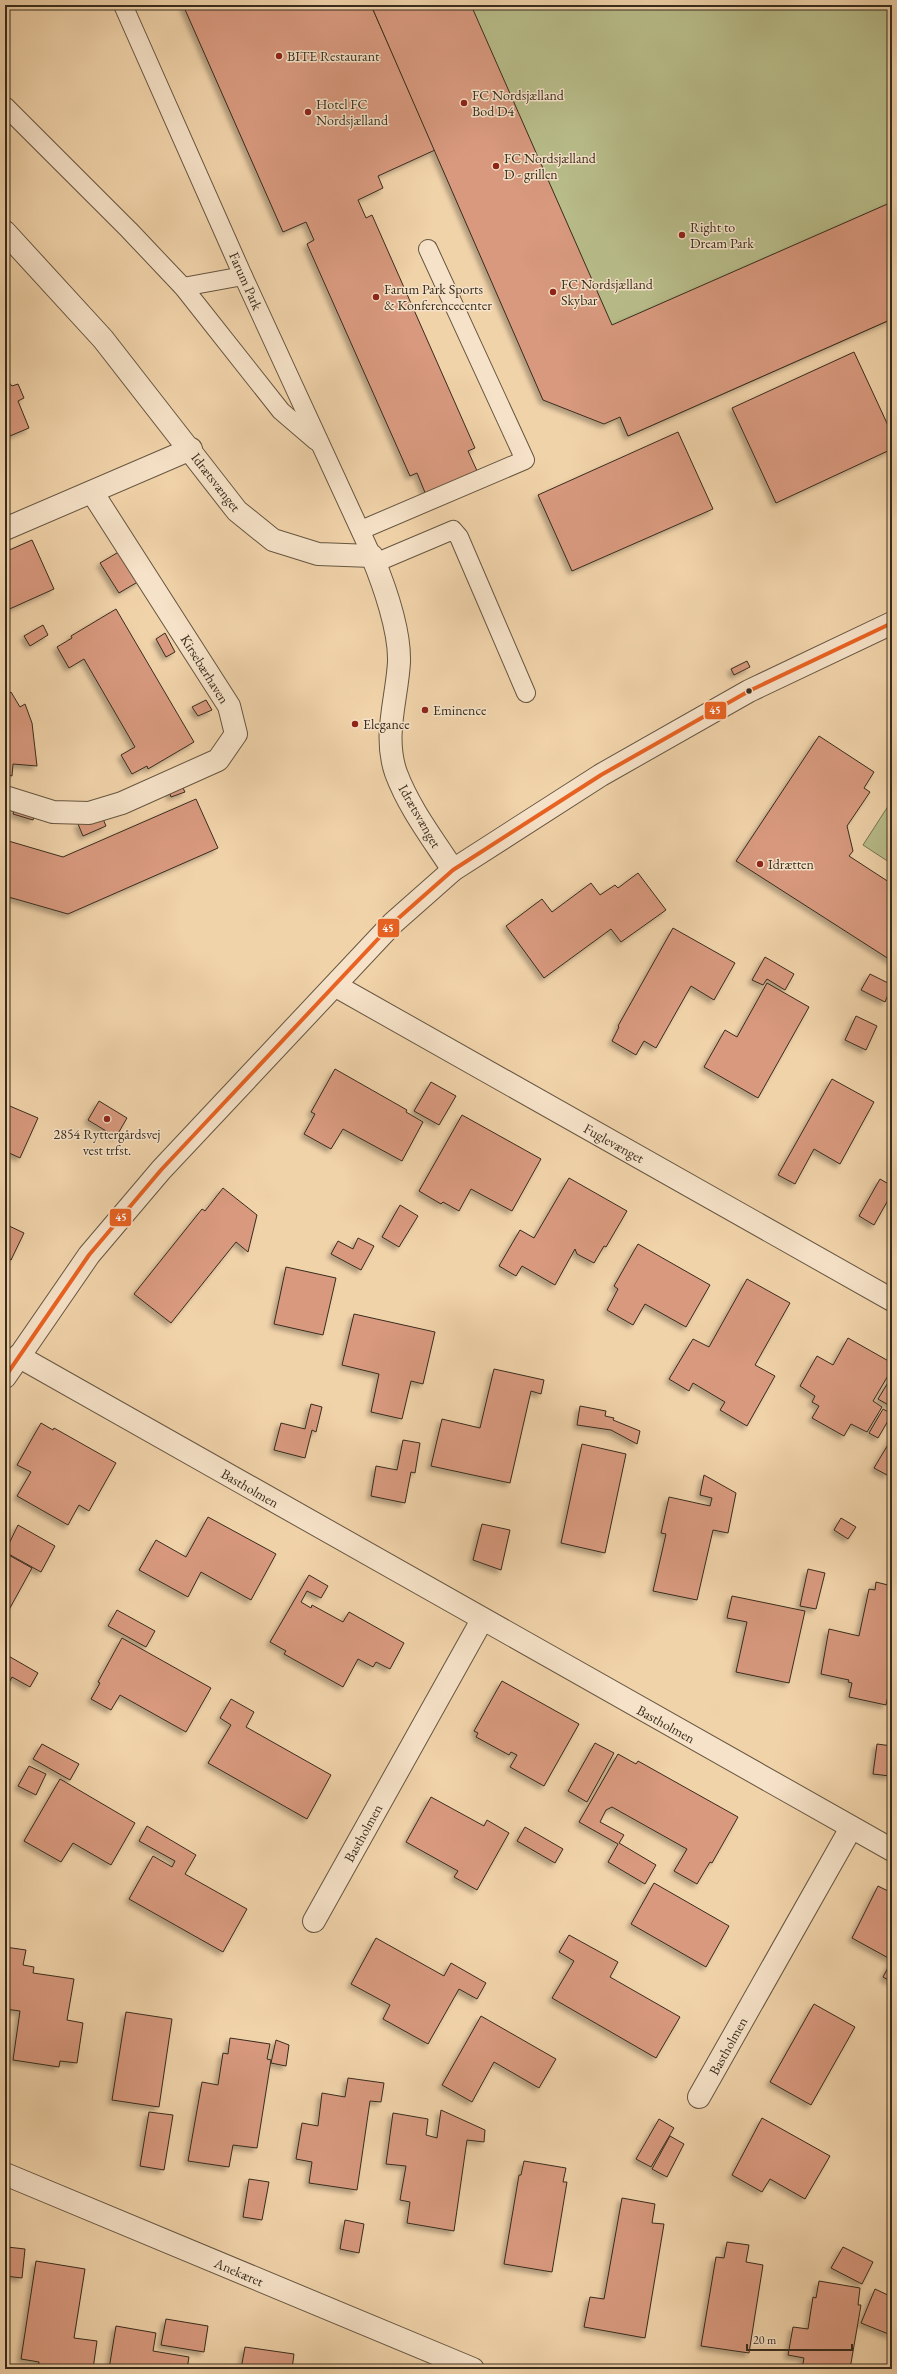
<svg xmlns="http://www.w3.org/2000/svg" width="897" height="2374" font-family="'EB Garamond',serif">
<defs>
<filter id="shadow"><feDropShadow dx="-3.5" dy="3.5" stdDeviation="2" flood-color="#0004"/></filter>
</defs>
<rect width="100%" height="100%" fill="#f1d3aa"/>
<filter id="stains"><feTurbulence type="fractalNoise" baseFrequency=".005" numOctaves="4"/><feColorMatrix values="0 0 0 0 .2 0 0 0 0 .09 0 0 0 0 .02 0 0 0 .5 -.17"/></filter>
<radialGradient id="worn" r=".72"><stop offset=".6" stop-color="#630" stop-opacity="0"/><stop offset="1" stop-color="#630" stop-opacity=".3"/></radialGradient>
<g fill="#b8bd8a" stroke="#787454">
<polygon points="371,5 892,5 892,319 628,436 620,417"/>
<polygon points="892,800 892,864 863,845"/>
</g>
<g fill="#d8997e" stroke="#382c1d" filter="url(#shadow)">
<polygon points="183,5 371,5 435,150 378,176 383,188 358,200 366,218 372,215 475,448 468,451 478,473 426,495 417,473 410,476 307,244 314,240 306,222 283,232"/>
<polygon points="371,5 471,5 612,325 892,202 892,319 628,436 620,417 604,424 543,400"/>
<polygon points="854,352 892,434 892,449 776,503 732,408"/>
<polygon points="5,378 12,386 18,384 24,398 18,401 29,428 5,438"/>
<polygon points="678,432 713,509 572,571 538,495"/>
<polygon points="32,540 54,589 5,611 5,552"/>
<polygon points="122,550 141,580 119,593 100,563"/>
<polygon points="116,609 194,742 148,769 147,766 132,774 121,755 135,747 84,659 69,668 57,647 72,638 71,636"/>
<polygon points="43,625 48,635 30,646 24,636"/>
<polygon points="165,633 175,652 166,657 156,639"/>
<polygon points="747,661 750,667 734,675 731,669"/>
<polygon points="11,692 20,707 25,704 32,723 37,766 13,764 12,776 5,774 5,696"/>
<polygon points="206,700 212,710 198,716 192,707"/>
<polygon points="819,736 874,772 864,788 870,792 847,826 853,851 849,856 892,884 892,961 736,861"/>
<polygon points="179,780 185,792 171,797 167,785"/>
<polygon points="196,799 218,848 68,914 5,896 5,840 63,857"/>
<polygon points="16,805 36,811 33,820 13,814"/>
<polygon points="101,814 106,826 83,836 78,824"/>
<polygon points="638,873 666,910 621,942 611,929 544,978 506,926 542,899 552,912 591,883 600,895 615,885 618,888"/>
<polygon points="673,928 735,963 714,1000 691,986 656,1048 644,1041 636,1055 612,1041 619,1027 618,1026"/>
<polygon points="765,957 794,974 785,990 767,979 763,985 752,980"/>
<polygon points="870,974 892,985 885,1002 861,990"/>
<polygon points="767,983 809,1007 758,1098 704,1067 725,1030 737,1037"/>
<polygon points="856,1016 877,1026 866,1050 845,1040"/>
<polygon points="335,1069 407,1110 406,1112 423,1122 402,1161 343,1129 331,1149 304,1134 315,1114 311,1112"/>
<polygon points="832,1079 874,1102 840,1164 814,1149 795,1184 778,1175"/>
<polygon points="431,1082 456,1096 439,1125 414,1111"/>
<polygon points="99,1101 127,1118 116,1137 88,1120"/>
<polygon points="5,1104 38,1118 20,1158 5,1151"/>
<polygon points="462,1115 541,1159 512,1211 471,1189 459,1211 443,1202 441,1204 419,1191"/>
<polygon points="569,1178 627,1211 606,1247 604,1246 594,1263 577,1254 575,1249 555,1285 522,1266 516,1276 499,1266 520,1230 534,1238"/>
<polygon points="880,1179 892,1186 892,1193 874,1225 859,1216"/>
<polygon points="223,1188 257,1215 248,1252 236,1242 171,1323 134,1294 202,1209 205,1211"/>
<polygon points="400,1205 418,1216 399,1247 382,1237"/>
<polygon points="5,1224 24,1233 11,1260 5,1257"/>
<polygon points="358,1238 374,1246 361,1270 331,1254 338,1241 353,1249"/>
<polygon points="638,1244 710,1285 686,1327 645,1304 633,1325 607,1310 618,1289 614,1286"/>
<polygon points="286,1267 336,1278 323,1335 274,1324"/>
<polygon points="747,1279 790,1303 755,1365 775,1376 747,1426 720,1410 725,1402 693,1383 689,1391 669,1379 693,1339 709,1347"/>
<polygon points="354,1314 435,1332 423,1384 411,1381 402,1419 371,1412 379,1374 342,1365"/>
<polygon points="848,1338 892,1363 892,1369 873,1401 882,1407 867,1432 851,1424 844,1436 812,1418 819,1406 812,1402 815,1396 800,1386 817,1356 833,1365"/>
<polygon points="494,1369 544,1380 541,1394 531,1391 510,1483 431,1466 442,1419 480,1428"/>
<polygon points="892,1376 892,1407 878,1399"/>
<polygon points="311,1404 322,1407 316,1432 312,1430 305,1458 274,1450 281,1423 305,1429"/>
<polygon points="580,1406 606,1411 605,1416 614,1418 613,1420 640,1431 637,1444 611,1430 577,1425"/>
<polygon points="883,1409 892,1414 878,1438 869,1433"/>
<polygon points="41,1423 53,1430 54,1428 116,1463 89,1511 79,1505 68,1525 17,1496 31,1472 17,1465"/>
<polygon points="892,1438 892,1466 887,1475 874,1468"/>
<polygon points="403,1440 420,1443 415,1473 411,1472 405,1503 371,1496 376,1466 397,1470"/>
<polygon points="582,1444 626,1454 605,1553 561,1543"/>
<polygon points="704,1475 736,1493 728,1533 713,1530 697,1600 653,1591 666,1534 661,1533 669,1497 710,1506 712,1498 700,1495"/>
<polygon points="208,1517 276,1554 251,1600 201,1572 188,1597 139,1570 156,1540 186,1557"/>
<polygon points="841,1518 856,1527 848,1539 834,1530"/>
<polygon points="482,1524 510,1530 501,1570 473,1560"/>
<polygon points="18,1525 55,1546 41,1572 5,1552"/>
<polygon points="5,1553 32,1568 5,1617"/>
<polygon points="808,1569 825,1573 816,1609 800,1606"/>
<polygon points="309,1575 328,1586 321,1598 307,1591 301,1602 311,1608 312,1605 343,1622 349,1612 404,1643 390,1669 376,1662 373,1667 358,1659 343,1687 284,1654 286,1651 270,1642"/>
<polygon points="876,1582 892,1586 892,1692 889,1691 886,1705 849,1697 852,1683 848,1682 849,1680 821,1674 829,1629 859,1636 869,1589 875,1590"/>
<polygon points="732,1596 805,1611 789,1683 736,1672 747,1622 727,1618"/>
<polygon points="117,1610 155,1631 146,1647 108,1626"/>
<polygon points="122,1638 211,1688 186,1732 120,1695 111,1710 91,1699 100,1683 98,1682"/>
<polygon points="5,1654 38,1673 30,1687 12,1677 5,1690"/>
<polygon points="502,1681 579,1724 544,1786 510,1767 517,1755 511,1752 509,1755 476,1737 478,1733 474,1731"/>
<polygon points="231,1699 254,1712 246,1727 331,1775 307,1819 208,1763 231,1725 220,1718"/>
<polygon points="595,1743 614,1753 587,1802 568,1791"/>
<polygon points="42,1744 79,1764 70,1780 33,1759"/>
<polygon points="877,1744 892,1746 890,1776 873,1774"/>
<polygon points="618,1754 636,1764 638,1761 738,1817 712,1863 710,1862 697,1884 674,1871 687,1849 612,1807 606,1810 600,1822 624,1835 619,1843 656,1865 645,1884 608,1862 618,1844 579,1822"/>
<polygon points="29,1766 46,1774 36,1795 18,1786"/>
<polygon points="60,1779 135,1823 111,1865 73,1843 61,1862 24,1841"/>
<polygon points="431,1797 484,1826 487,1820 509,1833 477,1890 454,1877 458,1871 406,1842"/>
<polygon points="147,1826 196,1855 185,1874 247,1909 223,1952 129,1899 153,1856 172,1867 175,1861 139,1841"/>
<polygon points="525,1827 563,1849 555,1863 517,1841"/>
<polygon points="654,1883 729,1926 706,1967 631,1924"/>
<polygon points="878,1886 892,1893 892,1982 883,1977 892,1960 852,1938"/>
<polygon points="569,1935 618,1962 610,1977 680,2017 656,2058 552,1998 574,1961 559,1952"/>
<polygon points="376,1938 444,1976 451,1963 486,1983 477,1999 459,1989 428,2044 383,2019 390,2005 351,1984"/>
<polygon points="5,1947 26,1950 23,1965 34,1967 33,1973 74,1979 67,2020 83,2023 77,2063 60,2061 59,2067 13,2060 20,2011 5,2009"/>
<polygon points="814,2004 855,2027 811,2105 770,2082"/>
<polygon points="126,2012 172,2019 159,2107 112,2100"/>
<polygon points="481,2016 556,2059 539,2088 494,2062 472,2102 442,2085"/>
<polygon points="230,2038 270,2044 267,2059 271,2060 257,2148 233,2145 229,2167 188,2161 202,2082 218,2085 223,2053 228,2054"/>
<polygon points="276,2040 289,2045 286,2066 271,2063"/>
<polygon points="348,2078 384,2083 381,2102 370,2101 357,2190 309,2183 312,2162 296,2159 302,2123 318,2126 322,2093 345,2097"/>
<polygon points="441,2110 485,2130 484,2142 467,2140 454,2231 407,2223 410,2202 400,2200 406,2166 386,2164 393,2113 428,2119 426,2135 437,2138"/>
<polygon points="149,2112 173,2115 164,2170 140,2166"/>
<polygon points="762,2118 830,2156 805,2199 770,2179 762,2192 732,2175"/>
<polygon points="659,2119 674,2128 651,2167 636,2159"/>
<polygon points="670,2136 684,2144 667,2177 652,2169"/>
<polygon points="524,2161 566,2168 563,2182 567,2182 552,2272 504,2264 519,2175 521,2175"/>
<polygon points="249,2179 269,2182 262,2220 243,2217"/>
<polygon points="622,2198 655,2204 652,2223 664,2224 645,2338 584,2327 590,2297 604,2299"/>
<polygon points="345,2220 364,2224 359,2253 340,2249"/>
<polygon points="727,2242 749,2245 746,2262 763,2265 749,2353 701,2346 716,2257 724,2258"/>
<polygon points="7,2247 25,2249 22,2278 5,2276"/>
<polygon points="843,2247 873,2262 862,2284 831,2268"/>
<polygon points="36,2261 85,2269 74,2338 97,2341 93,2369 75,2369 65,2366 65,2369 38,2369 39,2362 21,2359"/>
<polygon points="819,2281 860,2288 858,2305 861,2305 850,2369 802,2369 804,2358 788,2355 793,2327 808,2329 813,2297 816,2298"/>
<polygon points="875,2289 892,2297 891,2335 861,2323"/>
<polygon points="166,2319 208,2326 204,2352 161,2345"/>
<polygon points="116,2326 156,2333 153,2351 189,2357 187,2369 109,2369"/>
<polygon points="245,2347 294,2354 292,2369 241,2369"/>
</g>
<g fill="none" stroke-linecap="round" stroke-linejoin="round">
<defs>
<g id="service">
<polyline points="123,5 243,276 372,556"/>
<polyline points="5,106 129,230 183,287 281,411 316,441"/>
<polyline points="183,287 243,276"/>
<polyline points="361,530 525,460 428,249"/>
<polyline points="375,563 453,530 459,537 526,693"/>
</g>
<g id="minor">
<path d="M5 232 103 339 237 511 273 540 318 554 372 556C384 585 400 631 399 662 397 699 383 736 396 773 409 808 433 839 453 870"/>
<polyline points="5,529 191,449"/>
<polyline points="5,797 53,812 89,813 122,803 218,760 236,734 229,706 92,492"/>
<polyline points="336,986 892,1300"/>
<polyline points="18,1356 892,1850"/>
<polyline points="314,1921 482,1620"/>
<polyline points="699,2097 851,1828"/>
<polyline points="5,2174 473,2369"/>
</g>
<polyline id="tertiary" points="5,1377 89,1255 161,1170 393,923 453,870 601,775 749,691 892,623"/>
</defs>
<use href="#service" stroke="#665640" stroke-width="20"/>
<use href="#minor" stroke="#665640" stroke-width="24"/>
<use href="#tertiary" stroke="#665640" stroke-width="24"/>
<use href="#service" stroke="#f6e2c8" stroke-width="18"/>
<use href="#minor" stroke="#f6e2c8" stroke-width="22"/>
<use href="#tertiary" stroke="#f6e2c8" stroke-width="22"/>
<defs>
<polyline id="bus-1" points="5,1377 89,1255 161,1170 393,923 453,870 601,775 749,691 892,623"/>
</defs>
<use href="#bus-1" stroke="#f6e2c8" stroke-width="7"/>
<use href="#bus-1" stroke="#e96222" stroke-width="4"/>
</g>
<g fill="#8f2418" stroke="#f6e2c8" stroke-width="1.5">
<circle cx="279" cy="56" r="4"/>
<circle cx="464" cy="103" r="4"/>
<circle cx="308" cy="112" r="4"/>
<circle cx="496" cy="166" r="4"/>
<circle cx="682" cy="235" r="4"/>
<circle cx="553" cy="292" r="4"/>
<circle cx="376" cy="297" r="4"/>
<circle cx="425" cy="710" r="4"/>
<circle cx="355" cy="724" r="4"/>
<circle cx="760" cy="864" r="4"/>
<circle cx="107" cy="1119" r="4"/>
</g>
<circle fill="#382c1d" stroke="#f6e2c8" stroke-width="1.5" cx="749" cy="691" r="3.5"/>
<g text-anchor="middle" stroke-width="3" stroke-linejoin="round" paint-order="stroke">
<g font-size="14" fill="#382c1d" stroke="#f6e2c8" text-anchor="start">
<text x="287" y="61">BITE Restaurant</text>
<text x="472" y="100">FC Nordsjælland<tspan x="472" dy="16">Bod D4</tspan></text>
<text x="316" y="109">Hotel FC<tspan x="316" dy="16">Nordsjælland</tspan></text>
<text x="504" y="163">FC Nordsjælland<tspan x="504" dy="16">D - grillen</tspan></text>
<text x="690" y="232">Right to<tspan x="690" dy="16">Dream Park</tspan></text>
<text x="561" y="289">FC Nordsjælland<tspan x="561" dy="16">Skybar</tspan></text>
<text x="384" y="294">Farum Park Sports<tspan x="384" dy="16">&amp; Konferencecenter</tspan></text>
<text x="433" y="715">Eminence</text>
<text x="363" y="729">Elegance</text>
<text x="768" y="869">Idrætten</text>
<text x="107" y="1139" text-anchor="middle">2854 Ryttergårdsvej<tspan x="107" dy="16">vest trfst.</tspan></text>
</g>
<g font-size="14" fill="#382c1d" stroke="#f6e2c8">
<text transform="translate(246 281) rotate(66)" y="5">Farum Park</text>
<text transform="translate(216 482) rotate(52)" y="5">Idrætsvænget</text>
<text transform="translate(205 669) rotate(58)" y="5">Kirsebærhaven</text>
<text transform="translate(420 816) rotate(60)" y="5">Idrætsvænget</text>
<text transform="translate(614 1143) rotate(29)" y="5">Fuglevænget</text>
<text transform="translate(250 1488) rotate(30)" y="5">Bastholmen</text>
<text transform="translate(666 1724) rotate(29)" y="5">Bastholmen</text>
<text transform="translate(363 1833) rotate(-61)" y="5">Bastholmen</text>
<text transform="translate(728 2046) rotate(-61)" y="5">Bastholmen</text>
<text transform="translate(239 2272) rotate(23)" y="5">Anekæret</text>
</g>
</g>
<g stroke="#f6e2c8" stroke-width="1.5">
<rect x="704" y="701" width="23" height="19" rx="4" fill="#e96222"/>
<rect x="377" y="918" width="23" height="20" rx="4" fill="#e96222"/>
<rect x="109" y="1208" width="23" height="19" rx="4" fill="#e96222"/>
</g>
<g font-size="11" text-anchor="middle" font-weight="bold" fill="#fff">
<text x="715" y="714">45</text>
<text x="388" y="932">45</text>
<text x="121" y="1221">45</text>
</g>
<rect width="897" height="2374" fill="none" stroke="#f1d3aa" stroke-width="20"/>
<rect x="6" y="6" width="885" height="2362" fill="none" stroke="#382c1d" stroke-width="2"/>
<rect x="10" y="10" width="877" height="2354" fill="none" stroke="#382c1d"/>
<path d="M747 2344v6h105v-6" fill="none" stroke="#382c1d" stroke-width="2"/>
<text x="753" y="2344" font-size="12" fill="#382c1d" stroke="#f6e2c8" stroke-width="3" paint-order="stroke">20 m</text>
<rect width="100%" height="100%" filter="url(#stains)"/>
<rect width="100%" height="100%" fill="url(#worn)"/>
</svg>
